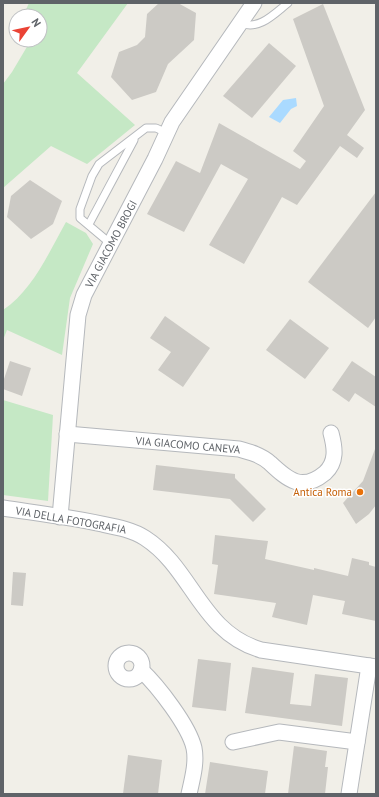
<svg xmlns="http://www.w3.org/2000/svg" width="379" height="797" font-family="'PT Sans',sans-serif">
<rect width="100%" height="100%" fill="#f1efe8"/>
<g fill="#c5e8c5">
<polygon points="29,3 128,3 77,73 135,125 87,164 51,146 3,188 3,84 12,72 31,40 40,40 40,16 23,16"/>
<path d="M66 222 86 233 93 244 70 298 62 355 7 330 3 340V310C33 290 49 252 66 222Z"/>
<polygon points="3,400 53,415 48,501 3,495"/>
</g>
<polygon fill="#aadaff" points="296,98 297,106 291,109 280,123 269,117 283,100"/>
<g fill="#cccac5">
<polygon points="159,3 178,3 196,13 194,40 168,64 156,92 132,100 111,77 119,52 137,45 145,37 147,14"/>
<polygon points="323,4 365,110 347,135 364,148 357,158 340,146 297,205 282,197 244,264 209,245 248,179 221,164 184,232 147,214 176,161 200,173 219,123 300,169 306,161 293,151 324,106 293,19"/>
<polygon points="269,43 296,66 252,118 223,96"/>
<polygon points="30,180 62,201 53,224 31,239 7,217 11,196"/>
<polygon points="376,192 376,317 368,328 308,282"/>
<polygon points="165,316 210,348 183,387 158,370 171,352 150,338"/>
<polygon points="290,319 329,348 305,379 266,350"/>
<polygon points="10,361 31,368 22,396 3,389 3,382"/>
<polygon points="352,361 376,377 376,407 355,393 349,402 332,390"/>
<polygon points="375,449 376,449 376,505 369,514 356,524 343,503 363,481"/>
<polygon points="156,465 235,474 235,478 266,509 253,522 230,499 153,490"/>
<polygon points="215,535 268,541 265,559 314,570 314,568 348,576 352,558 369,562 369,565 376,567 376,621 342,614 345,601 313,595 307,625 272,617 276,603 214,594 218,565 212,564"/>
<polygon points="13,572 26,573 23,606 11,605"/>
<polygon points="198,659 231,663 226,711 192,707"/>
<polygon points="252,667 294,673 290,704 311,706 315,674 348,678 342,726 245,713"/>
<polygon points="294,746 327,751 325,767 328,767 325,794 288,794"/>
<polygon points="128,755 162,760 158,794 123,794"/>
<polygon points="210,762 268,771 265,794 205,794"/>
</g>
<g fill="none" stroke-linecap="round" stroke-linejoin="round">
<defs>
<g id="lane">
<path d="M241 23C259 31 275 13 288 3"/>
<polyline points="89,224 134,140"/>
<polyline points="111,244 80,218 80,209 92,176 99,164 146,128 156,128 167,133"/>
</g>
<g id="street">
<path d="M67 434 239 449C250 452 261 455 270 463 288 480 302 492 325 473 337 462 335 448 331 433"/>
<path d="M3 508C36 513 69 517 102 524 117 527 133 530 145 538 193 569 200 632 261 650L376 667"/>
<polyline points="60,517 78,315 84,295 155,159 172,122 254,3"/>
<circle cx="129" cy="666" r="13"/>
<path d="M141 670C158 686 189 726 194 748 197 763 192 780 189 794"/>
<polyline points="233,742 279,732 357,742"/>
<polyline points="349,794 369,666"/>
</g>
</defs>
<use href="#lane" stroke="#b5b8bc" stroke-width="9"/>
<use href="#street" stroke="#b5b8bc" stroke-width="17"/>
<use href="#lane" stroke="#fff" stroke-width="7"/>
<use href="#street" stroke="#fff" stroke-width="15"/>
</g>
<circle fill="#e8710a" stroke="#fff" stroke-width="1.5" cx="360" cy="492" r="4"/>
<g text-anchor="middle" stroke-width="3" stroke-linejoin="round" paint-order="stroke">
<g font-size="11" fill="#5f6368" stroke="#fff">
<text transform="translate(111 244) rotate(-62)" y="4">VIA GIACOMO BROGI</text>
<text transform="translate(188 445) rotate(5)" y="4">VIA GIACOMO CANEVA</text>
<text transform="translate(71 520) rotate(10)" y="4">VIA DELLA FOTOGRAFIA</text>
</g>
<g font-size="11" fill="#c56008" stroke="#fff" text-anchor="end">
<text x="352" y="496">Antica Roma</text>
</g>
</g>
<rect width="379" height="797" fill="none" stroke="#5f6368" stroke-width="8"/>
<g transform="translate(28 28) rotate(57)"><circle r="19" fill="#ffffff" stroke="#bfc1c3"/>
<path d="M0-3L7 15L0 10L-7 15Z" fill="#ea4335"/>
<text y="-6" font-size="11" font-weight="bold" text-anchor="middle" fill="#5f6368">N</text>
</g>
</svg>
